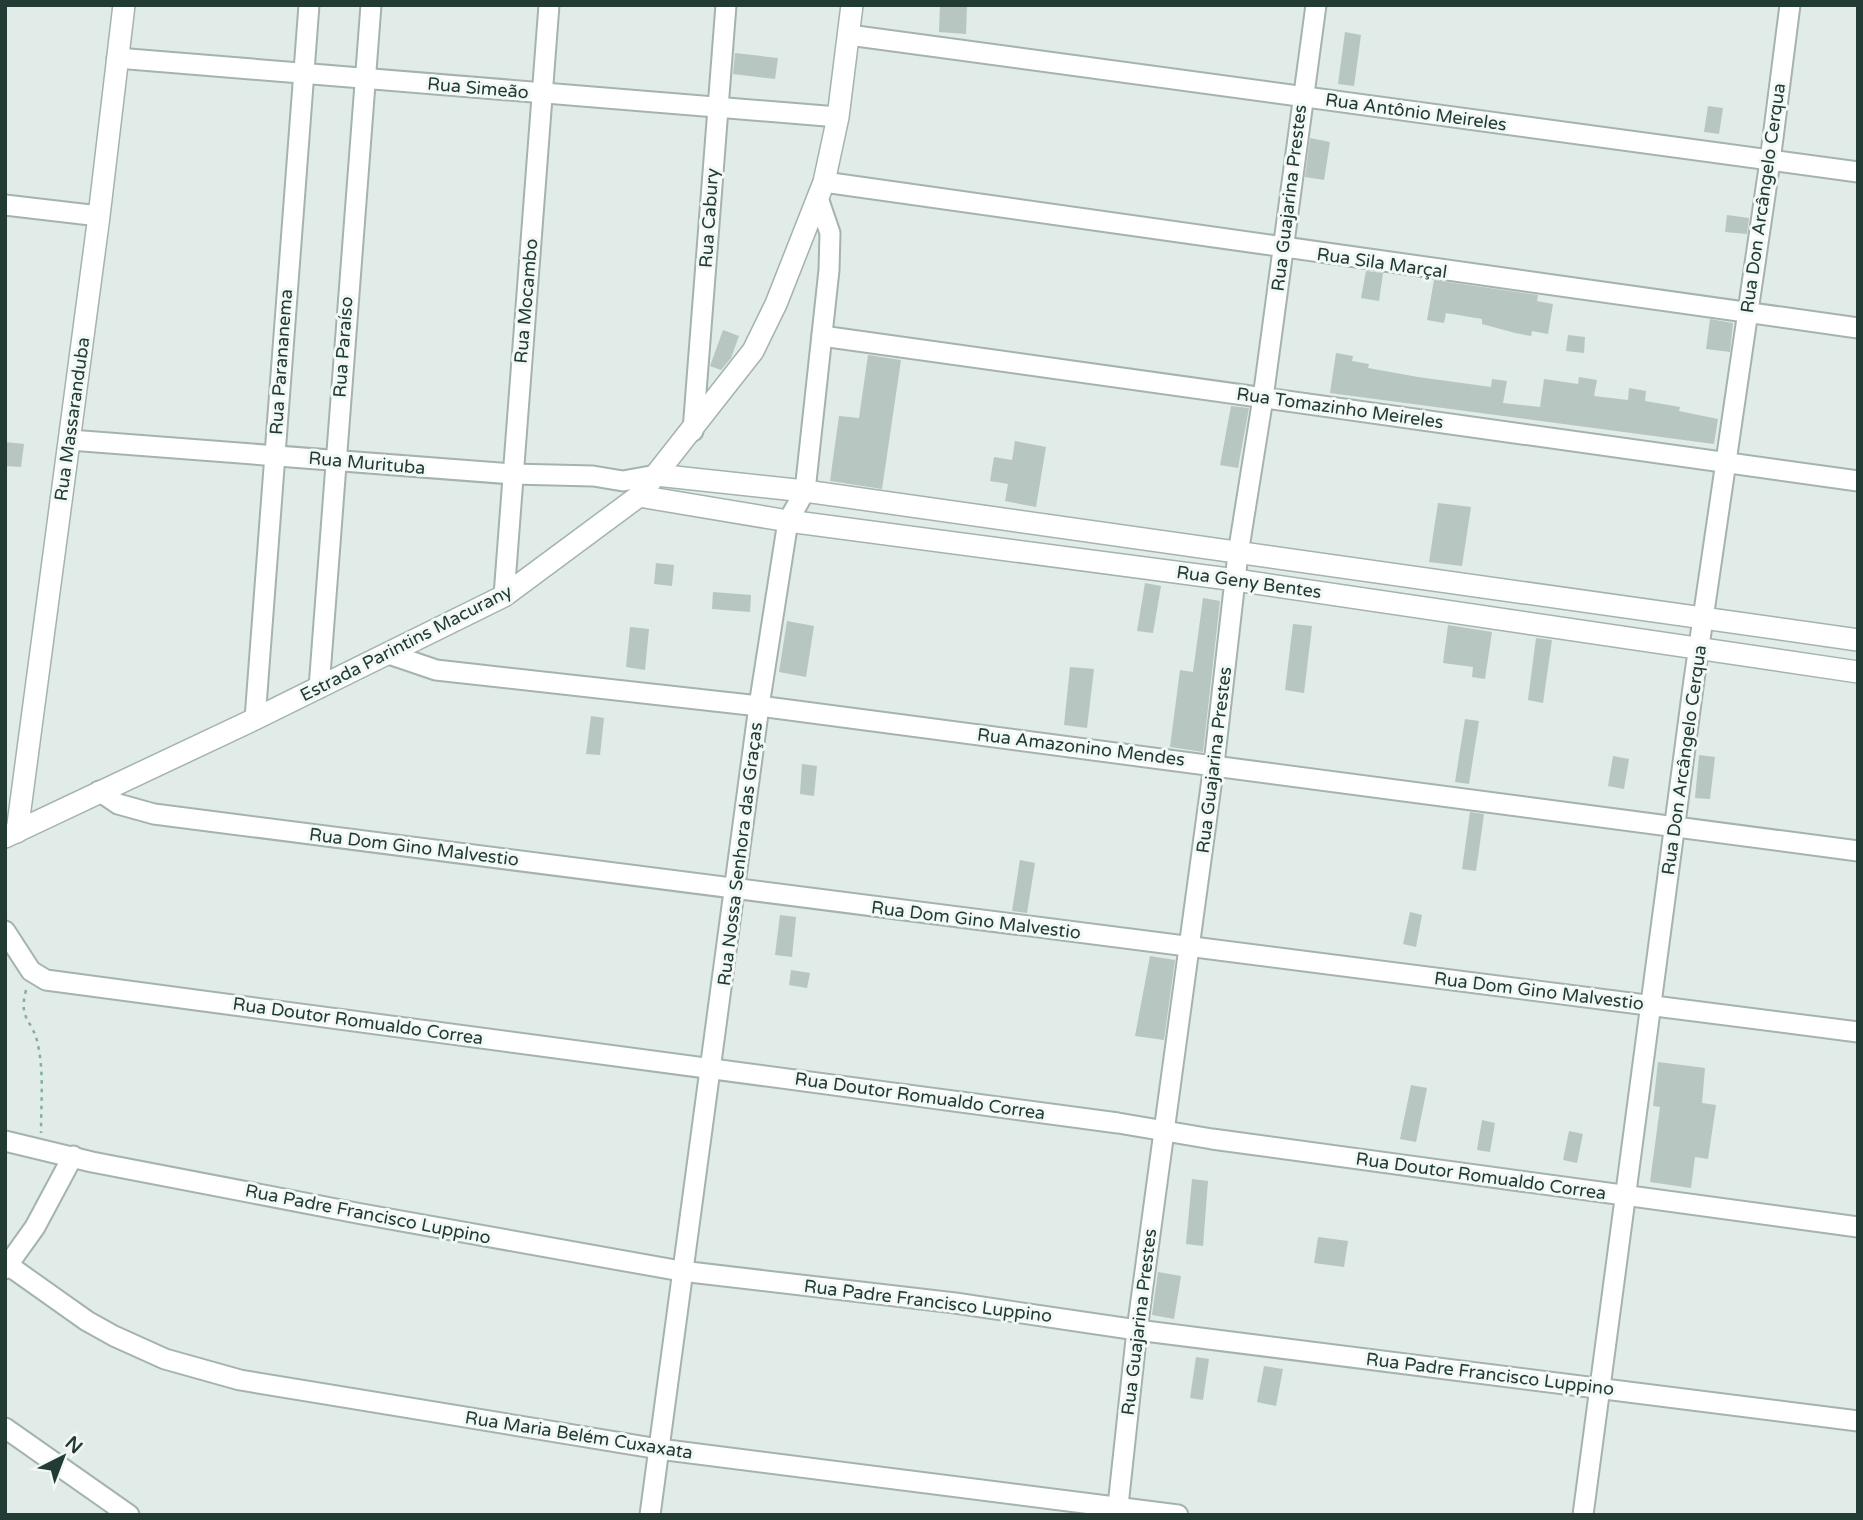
<svg xmlns="http://www.w3.org/2000/svg" width="1863" height="1520" font-family="'Varela Round',sans-serif">
<rect width="100%" height="100%" fill="#e1ebe7"/>
<g fill="#b7c6c0">
<polygon points="940,5 967,5 966,34 939,32"/>
<polygon points="1345,32 1361,35 1354,86 1338,84"/>
<polygon points="735,53 778,58 775,79 733,74"/>
<polygon points="1708,106 1723,108 1719,134 1704,132"/>
<polygon points="1310,138 1330,142 1324,180 1305,177"/>
<polygon points="1727,215 1749,218 1747,234 1725,232"/>
<polygon points="1366,271 1383,273 1379,301 1361,298"/>
<polygon points="1434,280 1538,295 1537,301 1553,304 1548,334 1532,331 1531,336 1515,333 1482,324 1482,319 1446,313 1444,323 1427,320"/>
<polygon points="1710,319 1733,323 1730,352 1706,349"/>
<polygon points="723,330 739,336 731,358 721,370 710,366"/>
<polygon points="1568,335 1585,337 1584,353 1566,351"/>
<polygon points="1336,353 1353,356 1352,361 1369,364 1368,368 1418,377 1491,387 1492,379 1507,381 1503,403 1540,407 1544,379 1578,384 1579,377 1597,380 1594,396 1628,400 1629,388 1646,391 1645,401 1680,407 1679,411 1718,419 1714,444 1330,393"/>
<polygon points="868,355 901,360 882,489 830,481 839,416 859,418"/>
<polygon points="1231,406 1249,408 1238,468 1220,465"/>
<polygon points="1015,441 1046,447 1036,507 1005,501 1008,484 990,481 994,457 1012,460"/>
<polygon points="5,442 24,444 21,467 5,466"/>
<polygon points="1438,503 1471,507 1462,566 1429,562"/>
<polygon points="656,563 674,565 672,586 654,584"/>
<polygon points="1145,583 1161,586 1153,633 1137,631"/>
<polygon points="713,592 751,595 750,612 712,609"/>
<polygon points="1203,598 1220,601 1203,752 1170,747 1180,670 1193,672"/>
<polygon points="787,621 814,626 806,677 779,672"/>
<polygon points="1293,624 1312,626 1304,693 1285,690"/>
<polygon points="1448,625 1492,632 1485,679 1472,677 1473,667 1443,663"/>
<polygon points="630,627 649,629 645,670 626,667"/>
<polygon points="1536,638 1552,640 1543,703 1528,700"/>
<polygon points="1070,667 1094,669 1087,728 1064,725"/>
<polygon points="591,716 604,718 600,755 586,754"/>
<polygon points="1465,719 1479,721 1469,784 1455,782"/>
<polygon points="1699,755 1715,757 1710,799 1695,798"/>
<polygon points="1613,756 1629,759 1624,789 1608,786"/>
<polygon points="802,764 817,766 814,796 800,794"/>
<polygon points="1470,812 1484,814 1476,871 1462,869"/>
<polygon points="1020,860 1035,863 1027,913 1012,911"/>
<polygon points="1410,912 1422,915 1416,947 1403,944"/>
<polygon points="780,915 796,917 792,957 775,955"/>
<polygon points="1150,956 1175,960 1164,1040 1135,1036"/>
<polygon points="791,970 810,973 807,988 789,985"/>
<polygon points="1658,1062 1705,1068 1702,1103 1716,1105 1708,1159 1695,1157 1691,1188 1650,1182 1660,1107 1653,1106"/>
<polygon points="1411,1085 1427,1088 1416,1142 1400,1139"/>
<polygon points="1482,1120 1495,1123 1490,1152 1477,1150"/>
<polygon points="1569,1131 1583,1134 1577,1163 1563,1160"/>
<polygon points="1192,1179 1208,1181 1203,1246 1186,1244"/>
<polygon points="1318,1237 1348,1241 1344,1267 1314,1263"/>
<polygon points="1158,1272 1181,1276 1174,1319 1152,1315"/>
<polygon points="1196,1357 1209,1359 1203,1400 1190,1398"/>
<polygon points="1264,1366 1283,1369 1276,1406 1257,1402"/>
</g>
<g fill="none" stroke-linecap="round" stroke-linejoin="round">
<defs>
<g id="minor">
<polyline points="849,35 1858,172"/>
<polyline points="117,58 838,117"/>
<polyline points="824,182 1858,328"/>
<polyline points="5,205 99,216"/>
<polyline points="822,336 1858,481"/>
<polyline points="693,431 726,5"/>
<polyline points="70,440 512,474 593,476 623,481 656,475"/>
<polyline points="504,596 549,5"/>
<polyline points="389,654 436,670 759,706 1858,851"/>
<polyline points="319,688 371,5"/>
<polyline points="255,719 309,5"/>
<polyline points="99,791 118,804 154,814 1858,1032"/>
<polyline points="5,931 31,971 46,980 1118,1123 1212,1139 1858,1227"/>
<polyline points="5,1141 92,1162 362,1214 681,1271 955,1303 1137,1330 1858,1421"/>
<polyline points="8,1265 87,1321 114,1336 165,1359 240,1380 659,1449 1178,1515"/>
<polyline points="5,1269 35,1227 73,1156"/>
<polyline points="5,1428 129,1515"/>
<polyline points="650,1515 759,706 788,521 805,491 829,270 830,233 818,198"/>
<polyline points="1117,1515 1137,1330 1214,764 1238,554 1263,398 1316,5"/>
<polyline points="1583,1515 1694,680 1770,161 1790,5"/>
</g>
<g id="tertiary">
<polyline points="656,475 805,491 1858,640"/>
<polyline points="639,496 788,521 1236,580 1858,672"/>
<polyline points="17,832 99,216 124,5"/>
<polyline points="5,837 255,719 504,596 639,496 753,351 776,304 824,182 838,117 852,5"/>
</g>
</defs>
<use href="#minor" stroke="#a4b3ae" stroke-width="23"/>
<use href="#tertiary" stroke="#a4b3ae" stroke-width="24"/>
<path stroke="#83aea1" stroke-width="2.5" stroke-dasharray="3.5 5" stroke-linecap="butt" d="M26 990C18 1021 33 1019 38 1045 44 1073 41 1104 41 1133"/>
<use href="#minor" stroke="#fff" stroke-width="19"/>
<use href="#tertiary" stroke="#fff" stroke-width="21"/>
</g>
<g text-anchor="middle" stroke-width="6" stroke-linejoin="round" paint-order="stroke">
<g font-size="18" fill="#223c35" stroke="#f2f8f5">
<text transform="translate(478 88) rotate(5)" y="6">Rua Simeão</text>
<text transform="translate(1416 112) rotate(8)" y="6">Rua Antônio Meireles</text>
<text transform="translate(1289 198) rotate(-83)" y="6">Rua Guajarina Prestes</text>
<text transform="translate(1763 198) rotate(-82)" y="6">Rua Don Arcângelo Cerqua</text>
<text transform="translate(709 218) rotate(-86)" y="6">Rua Cabury</text>
<text transform="translate(1382 263) rotate(8)" y="6">Rua Sila Marçal</text>
<text transform="translate(526 301) rotate(-85)" y="6">Rua Mocambo</text>
<text transform="translate(343 347) rotate(-86)" y="6">Rua Paraíso</text>
<text transform="translate(281 362) rotate(-86)" y="6">Rua Parananema</text>
<text transform="translate(1340 408) rotate(8)" y="6">Rua Tomazinho Meireles</text>
<text transform="translate(72 419) rotate(-82)" y="6">Rua Massaranduba</text>
<text transform="translate(367 463) rotate(5)" y="6">Rua Murituba</text>
<text transform="translate(1249 582) rotate(8)" y="6">Rua Geny Bentes</text>
<text transform="translate(406 643) rotate(-27)" y="6">Estrada Parintins Macurany</text>
<text transform="translate(1081 747) rotate(7)" y="6">Rua Amazonino Mendes</text>
<text transform="translate(1214 760) rotate(-83)" y="6">Rua Guajarina Prestes</text>
<text transform="translate(1684 760) rotate(-82)" y="6">Rua Don Arcângelo Cerqua</text>
<text transform="translate(414 847) rotate(7)" y="6">Rua Dom Gino Malvestio</text>
<text transform="translate(740 854) rotate(-83)" y="6">Rua Nossa Senhora das Graças</text>
<text transform="translate(976 920) rotate(7)" y="6">Rua Dom Gino Malvestio</text>
<text transform="translate(1539 991) rotate(7)" y="6">Rua Dom Gino Malvestio</text>
<text transform="translate(358 1021) rotate(8)" y="6">Rua Doutor Romualdo Correa</text>
<text transform="translate(920 1096) rotate(8)" y="6">Rua Doutor Romualdo Correa</text>
<text transform="translate(1481 1176) rotate(8)" y="6">Rua Doutor Romualdo Correa</text>
<text transform="translate(368 1214) rotate(11)" y="6">Rua Padre Francisco Luppino</text>
<text transform="translate(928 1301) rotate(7)" y="6">Rua Padre Francisco Luppino</text>
<text transform="translate(1139 1322) rotate(-83)" y="6">Rua Guajarina Prestes</text>
<text transform="translate(1490 1374) rotate(7)" y="6">Rua Padre Francisco Luppino</text>
<text transform="translate(579 1435) rotate(9)" y="6">Rua Maria Belém Cuxaxata</text>
</g>
</g>
<rect width="1863" height="1520" fill="none" stroke="#223c35" stroke-width="14"/>
<g transform="translate(63 1457) rotate(42)" stroke="#f2f8f5" stroke-width="5" paint-order="stroke">
<path d="M0-5L12 26L0 18L-12 26Z" fill="#223c35"/>
<text y="-10" font-size="19" font-weight="bold" text-anchor="middle" fill="#223c35">N</text>
</g>
</svg>
